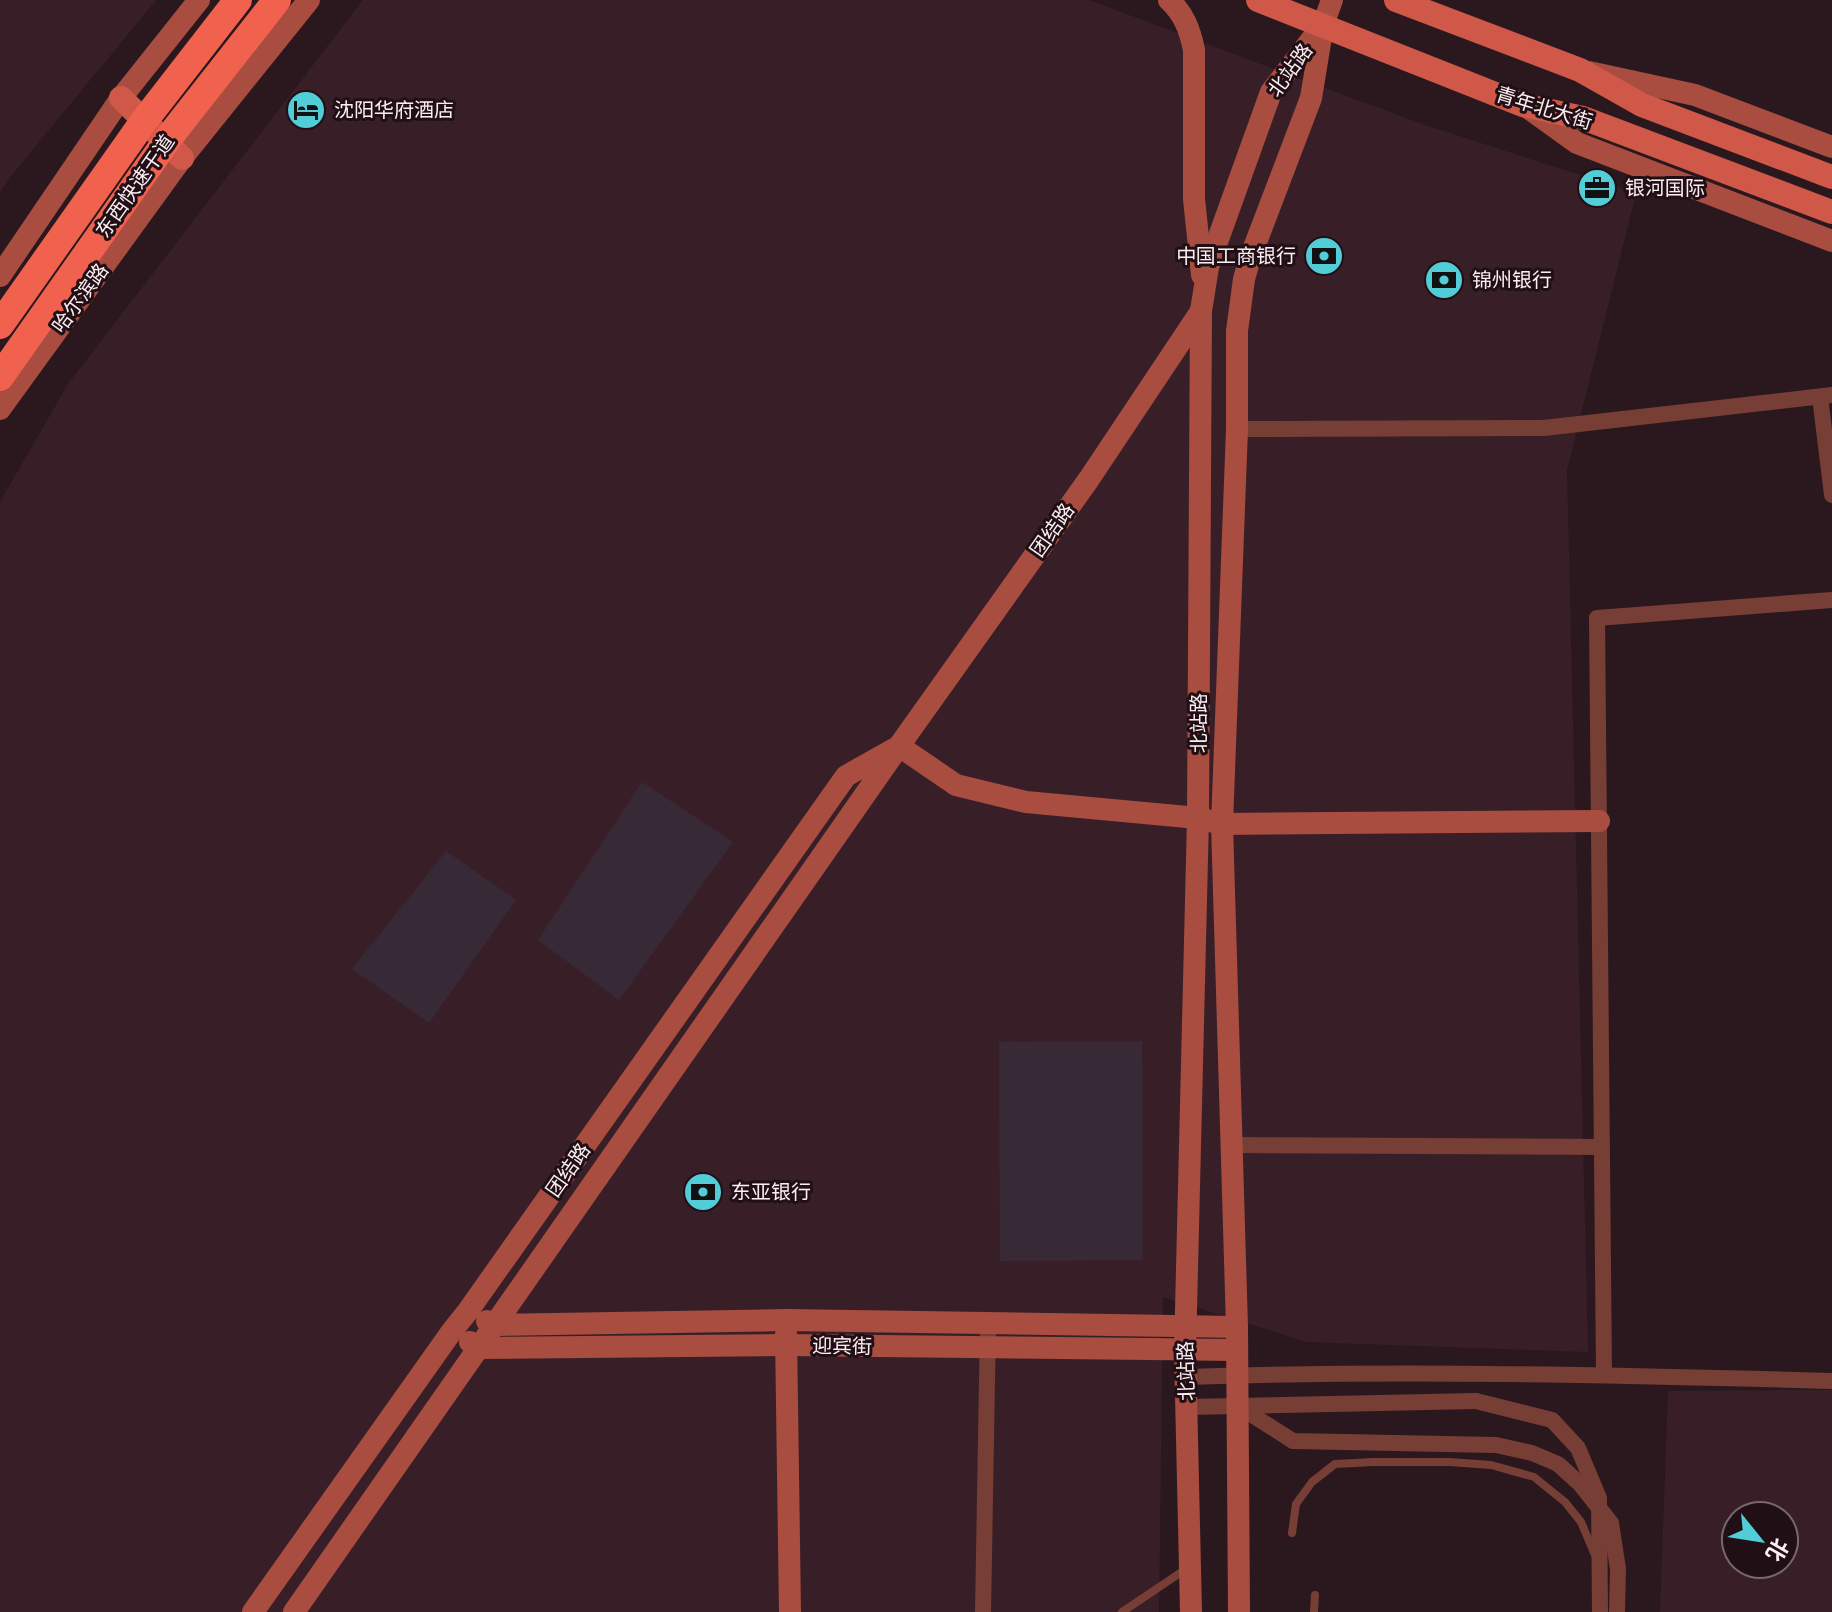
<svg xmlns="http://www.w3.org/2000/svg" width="1832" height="1612" font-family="Figtree,'Noto Sans SC',sans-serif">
<rect width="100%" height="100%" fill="#2a181e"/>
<g fill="#381f27" fill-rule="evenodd">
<polygon points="0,0 156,0 11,176 0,192"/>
<polygon points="363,0 1089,0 1422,124 1636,193 1567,470 1588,1352 1307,1342 1163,1297 1159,1612 0,1612 0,502 68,384"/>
<path d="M1832 1390V1612H1660L1668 1391ZM1736 1516H1784V1564H1736Z"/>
</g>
<g fill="#372936">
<polygon points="642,782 733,842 619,1000 538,940"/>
<polygon points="446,851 516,900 429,1023 352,969"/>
<polygon points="1142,1041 1143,1260 1000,1261 999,1042"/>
</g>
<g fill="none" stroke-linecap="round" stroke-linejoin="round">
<g stroke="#773e35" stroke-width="8">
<polyline points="1292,1533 1296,1504 1312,1482 1335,1464 1373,1462 1450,1462 1491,1465 1534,1477 1565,1502 1581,1522 1595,1555"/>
<polyline points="1122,1612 1186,1569"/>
<polyline points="1314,1612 1315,1595"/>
</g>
<g stroke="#773e35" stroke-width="16">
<polyline points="1820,397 1832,495"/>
<polyline points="1237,429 1544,428 1832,395"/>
<polyline points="1232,1145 1602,1147"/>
<polyline points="1604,1375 1597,618 1832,600"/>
<path d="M1186 1377C1401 1370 1617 1375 1832 1381"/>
<polyline points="1238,1406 1293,1441 1496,1445 1532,1453 1558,1464 1580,1484 1611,1523 1618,1569 1617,1612"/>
<polyline points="1187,1407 1476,1401"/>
<polyline points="983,1612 988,1323"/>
</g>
<g stroke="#a84d40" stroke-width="22">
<path d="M1169 0C1184 14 1190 30 1194 50V199L1202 275"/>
<polyline points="1589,72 1695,95 1832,147"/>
<polyline points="1524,105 1577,143 1832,241"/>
<polyline points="0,276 121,98 199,0"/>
<polyline points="0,409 182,158 309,0"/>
<polyline points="899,746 956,785 1026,802 1198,818 1222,824 1599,821"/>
<polyline points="487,1321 495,1325 786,1320 1237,1327"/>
<polyline points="786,1334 790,1612"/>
<polyline points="470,1342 478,1348 786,1345 1237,1350"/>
<polyline points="253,1612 452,1331 468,1311 846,776 894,749"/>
<polyline points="294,1612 899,746 1089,479 1201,311"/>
<polyline points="1191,1612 1185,1351 1198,818 1201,311 1208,267 1271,92 1322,26"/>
<polyline points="1239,1612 1237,1327 1222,824 1237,429 1237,331 1244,279 1250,258 1311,98 1323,25 1332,0"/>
</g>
<g stroke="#cf5848" stroke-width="24">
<polyline points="1258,0 1523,105 1583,118 1832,212"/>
<polyline points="1396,0 1580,70 1642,105 1832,177"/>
<polyline points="121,98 182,158"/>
</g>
<polyline stroke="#773e35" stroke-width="16" points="1476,1401 1552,1420 1578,1448 1599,1498 1600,1612"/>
<g stroke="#f1624e" stroke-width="28">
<polyline points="0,325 144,121 238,0"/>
<polyline points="0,377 170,136 277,0"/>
</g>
</g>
<defs>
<symbol id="hotel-disc" viewBox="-11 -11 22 22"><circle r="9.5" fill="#52ccd6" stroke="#200f15"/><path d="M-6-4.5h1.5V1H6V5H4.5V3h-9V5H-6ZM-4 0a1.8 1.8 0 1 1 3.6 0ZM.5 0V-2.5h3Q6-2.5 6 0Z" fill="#111"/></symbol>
<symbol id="office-disc" viewBox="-11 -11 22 22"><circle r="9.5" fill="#52ccd6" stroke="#200f15"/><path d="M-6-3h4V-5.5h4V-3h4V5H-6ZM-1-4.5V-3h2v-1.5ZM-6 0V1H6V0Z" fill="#111"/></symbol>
<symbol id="bank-disc" viewBox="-11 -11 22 22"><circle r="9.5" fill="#52ccd6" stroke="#200f15"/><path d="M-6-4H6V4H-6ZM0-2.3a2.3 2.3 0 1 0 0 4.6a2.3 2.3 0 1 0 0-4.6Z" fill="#111"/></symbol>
</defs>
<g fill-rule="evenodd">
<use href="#hotel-disc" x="284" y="88" width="44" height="44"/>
<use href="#office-disc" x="1575" y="166" width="44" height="44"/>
<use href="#bank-disc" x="1302" y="234" width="44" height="44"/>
<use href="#bank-disc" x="1422" y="258" width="44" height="44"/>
<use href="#bank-disc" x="681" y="1170" width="44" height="44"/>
</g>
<g text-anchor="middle" stroke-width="6" stroke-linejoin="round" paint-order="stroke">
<g font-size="20" fill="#fbedf1" stroke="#200f15">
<text transform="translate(1290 70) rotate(-54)" y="7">北站路</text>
<text transform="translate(1544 108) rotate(17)" y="7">青年北大街</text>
<text transform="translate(135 186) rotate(-55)" y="7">东西快速干道</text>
<text transform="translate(80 298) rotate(-54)" y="7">哈尔滨路</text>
<text transform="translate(1052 530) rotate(-55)" y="7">团结路</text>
<text transform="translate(1199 723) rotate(-90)" y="7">北站路</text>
<text transform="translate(568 1170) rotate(-55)" y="7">团结路</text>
<text transform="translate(842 1346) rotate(1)" y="7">迎宾街</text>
<text transform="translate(1186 1371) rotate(-92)" y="7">北站路</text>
</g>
<g font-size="20" fill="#fbedf1" stroke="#200f15" text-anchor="start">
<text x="334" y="117">沈阳华府酒店</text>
<text x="1625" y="195">银河国际</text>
<text x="1296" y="263" text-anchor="end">中国工商银行</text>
<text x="1472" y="287">锦州银行</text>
<text x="731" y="1199">东亚银行</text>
</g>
</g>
<g transform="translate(1760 1540) rotate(120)"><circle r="38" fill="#200f15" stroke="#78686d" stroke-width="2"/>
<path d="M0-6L14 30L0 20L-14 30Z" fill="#52ccd6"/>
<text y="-12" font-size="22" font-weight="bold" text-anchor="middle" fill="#fbedf1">北</text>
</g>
</svg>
